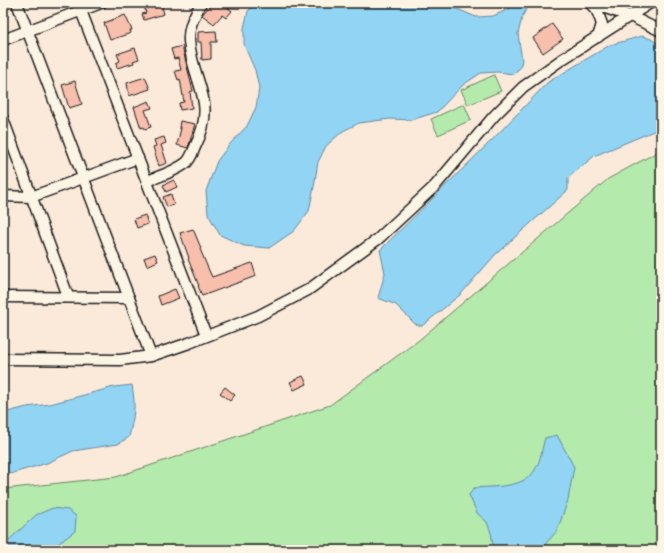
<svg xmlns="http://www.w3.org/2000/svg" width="664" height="553" font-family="'Patrick Hand',sans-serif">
<rect width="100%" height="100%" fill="#fbeada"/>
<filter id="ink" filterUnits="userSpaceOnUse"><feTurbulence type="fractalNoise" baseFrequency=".025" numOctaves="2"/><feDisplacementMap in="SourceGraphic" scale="8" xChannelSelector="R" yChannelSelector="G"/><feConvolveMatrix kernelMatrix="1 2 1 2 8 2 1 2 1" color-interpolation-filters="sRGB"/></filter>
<g filter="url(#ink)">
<g fill="#b4eaac" stroke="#688364">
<polygon points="494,75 501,91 468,105 461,90"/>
<polygon points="464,104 471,120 438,135 431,119"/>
<polygon points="661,150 661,550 3,550 3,489 116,477 330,405 419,340 608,179"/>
</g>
<g fill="#92d4f4" stroke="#638a9e">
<polygon points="256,3 443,3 476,17 493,16 509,9 513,3 530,3 522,17 518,34 522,60 520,68 513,74 498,72 481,73 463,85 437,112 411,120 390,119 359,123 343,131 326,146 318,162 314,187 309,211 294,231 269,248 244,246 220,235 208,214 206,191 217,161 229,145 247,126 256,107 259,88 255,70 244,45 244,28 248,11"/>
<polygon points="642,36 651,39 661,46 661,128 594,156 568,178 568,190 495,255 461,294 422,326 415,324 396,305 378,298 385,273 380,250 492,140 548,82 610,45"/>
<path d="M132 385C136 408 134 415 129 437L118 444 73 451 47 463 3 476V413L27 407 50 404 114 387Z"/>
<path d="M557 435 574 467 568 500 557 531 540 550H494L491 533 487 522 477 513 469 495 474 488C494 486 525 489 536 468 541 460 542 447 545 438Z"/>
<polygon points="53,508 68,510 76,516 75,531 50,550 3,550 3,539 9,540 36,515"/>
</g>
<g fill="#f8bfad" stroke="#1c1c1c">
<polygon points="154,3 161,3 164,14 144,20 142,14 146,13 144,6"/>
<polygon points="212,3 222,3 232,11 226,18 222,15 214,24 202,15"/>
<polygon points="125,15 132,30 130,30 131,33 110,40 104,23"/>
<polygon points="552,24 563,39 543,53 533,38"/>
<polygon points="216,31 217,42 211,42 211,59 202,60 201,42 198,42 198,32"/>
<polygon points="182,46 193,91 190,92 192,108 180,110 179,103 184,102 180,79 178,80 175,71 181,70 178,58 174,59 171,49"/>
<polygon points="135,48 139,59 133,61 134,63 117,68 116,63 120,61 117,54"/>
<polygon points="145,77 150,89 129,96 127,83"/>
<polygon points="75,81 82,104 69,108 62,85"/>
<polygon points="149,101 152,108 145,110 151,127 145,129 144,127 141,128 134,107"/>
<polygon points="180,121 195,124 188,148 177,145 181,128 179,128"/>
<polygon points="164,137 166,143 161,145 167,163 159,166 153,147 156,146 154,140"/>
<polygon points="174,180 177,187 166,192 163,185"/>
<polygon points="171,194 174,205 167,207 163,197"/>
<polygon points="145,215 148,224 137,228 134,219"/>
<polygon points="193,229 201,248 200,249 207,266 212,277 252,263 256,276 202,296 198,286 199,286 188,259 189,258 180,233"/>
<polygon points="155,254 158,261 147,266 144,258"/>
<polygon points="175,289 179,298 161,305 158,296"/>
<polygon points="303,376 307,384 294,390 290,382"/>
<polygon points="225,387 235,395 230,401 220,393"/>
</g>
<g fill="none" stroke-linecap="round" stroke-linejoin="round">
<defs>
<g id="minor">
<polyline points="17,3 151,356"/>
<polyline points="78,3 206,335"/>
<polyline points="590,3 630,16 661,31"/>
<polyline points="590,3 597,11 602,24 598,37"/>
<polyline points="3,40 101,3"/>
<polyline points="3,119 68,296"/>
<path d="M147 181C160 176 174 172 186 163 190 160 193 152 195 147 218 101 193 85 189 41 188 26 195 15 201 3"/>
<polyline points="3,196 31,197 138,158"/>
<polyline points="3,297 129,298"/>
<polyline points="3,359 120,360 151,356 189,343 258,316 308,290 378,239 435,186 494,116 523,87 561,60 650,3"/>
</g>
</defs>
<use href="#minor" stroke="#1c1c1c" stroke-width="13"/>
<use href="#minor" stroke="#fcf5e5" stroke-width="10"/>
</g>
</g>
<rect width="664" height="553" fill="none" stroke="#fcf5e5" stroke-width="16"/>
<rect x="8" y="8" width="648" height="537" fill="none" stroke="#1c1c1c" stroke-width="1.5" filter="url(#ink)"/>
</svg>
